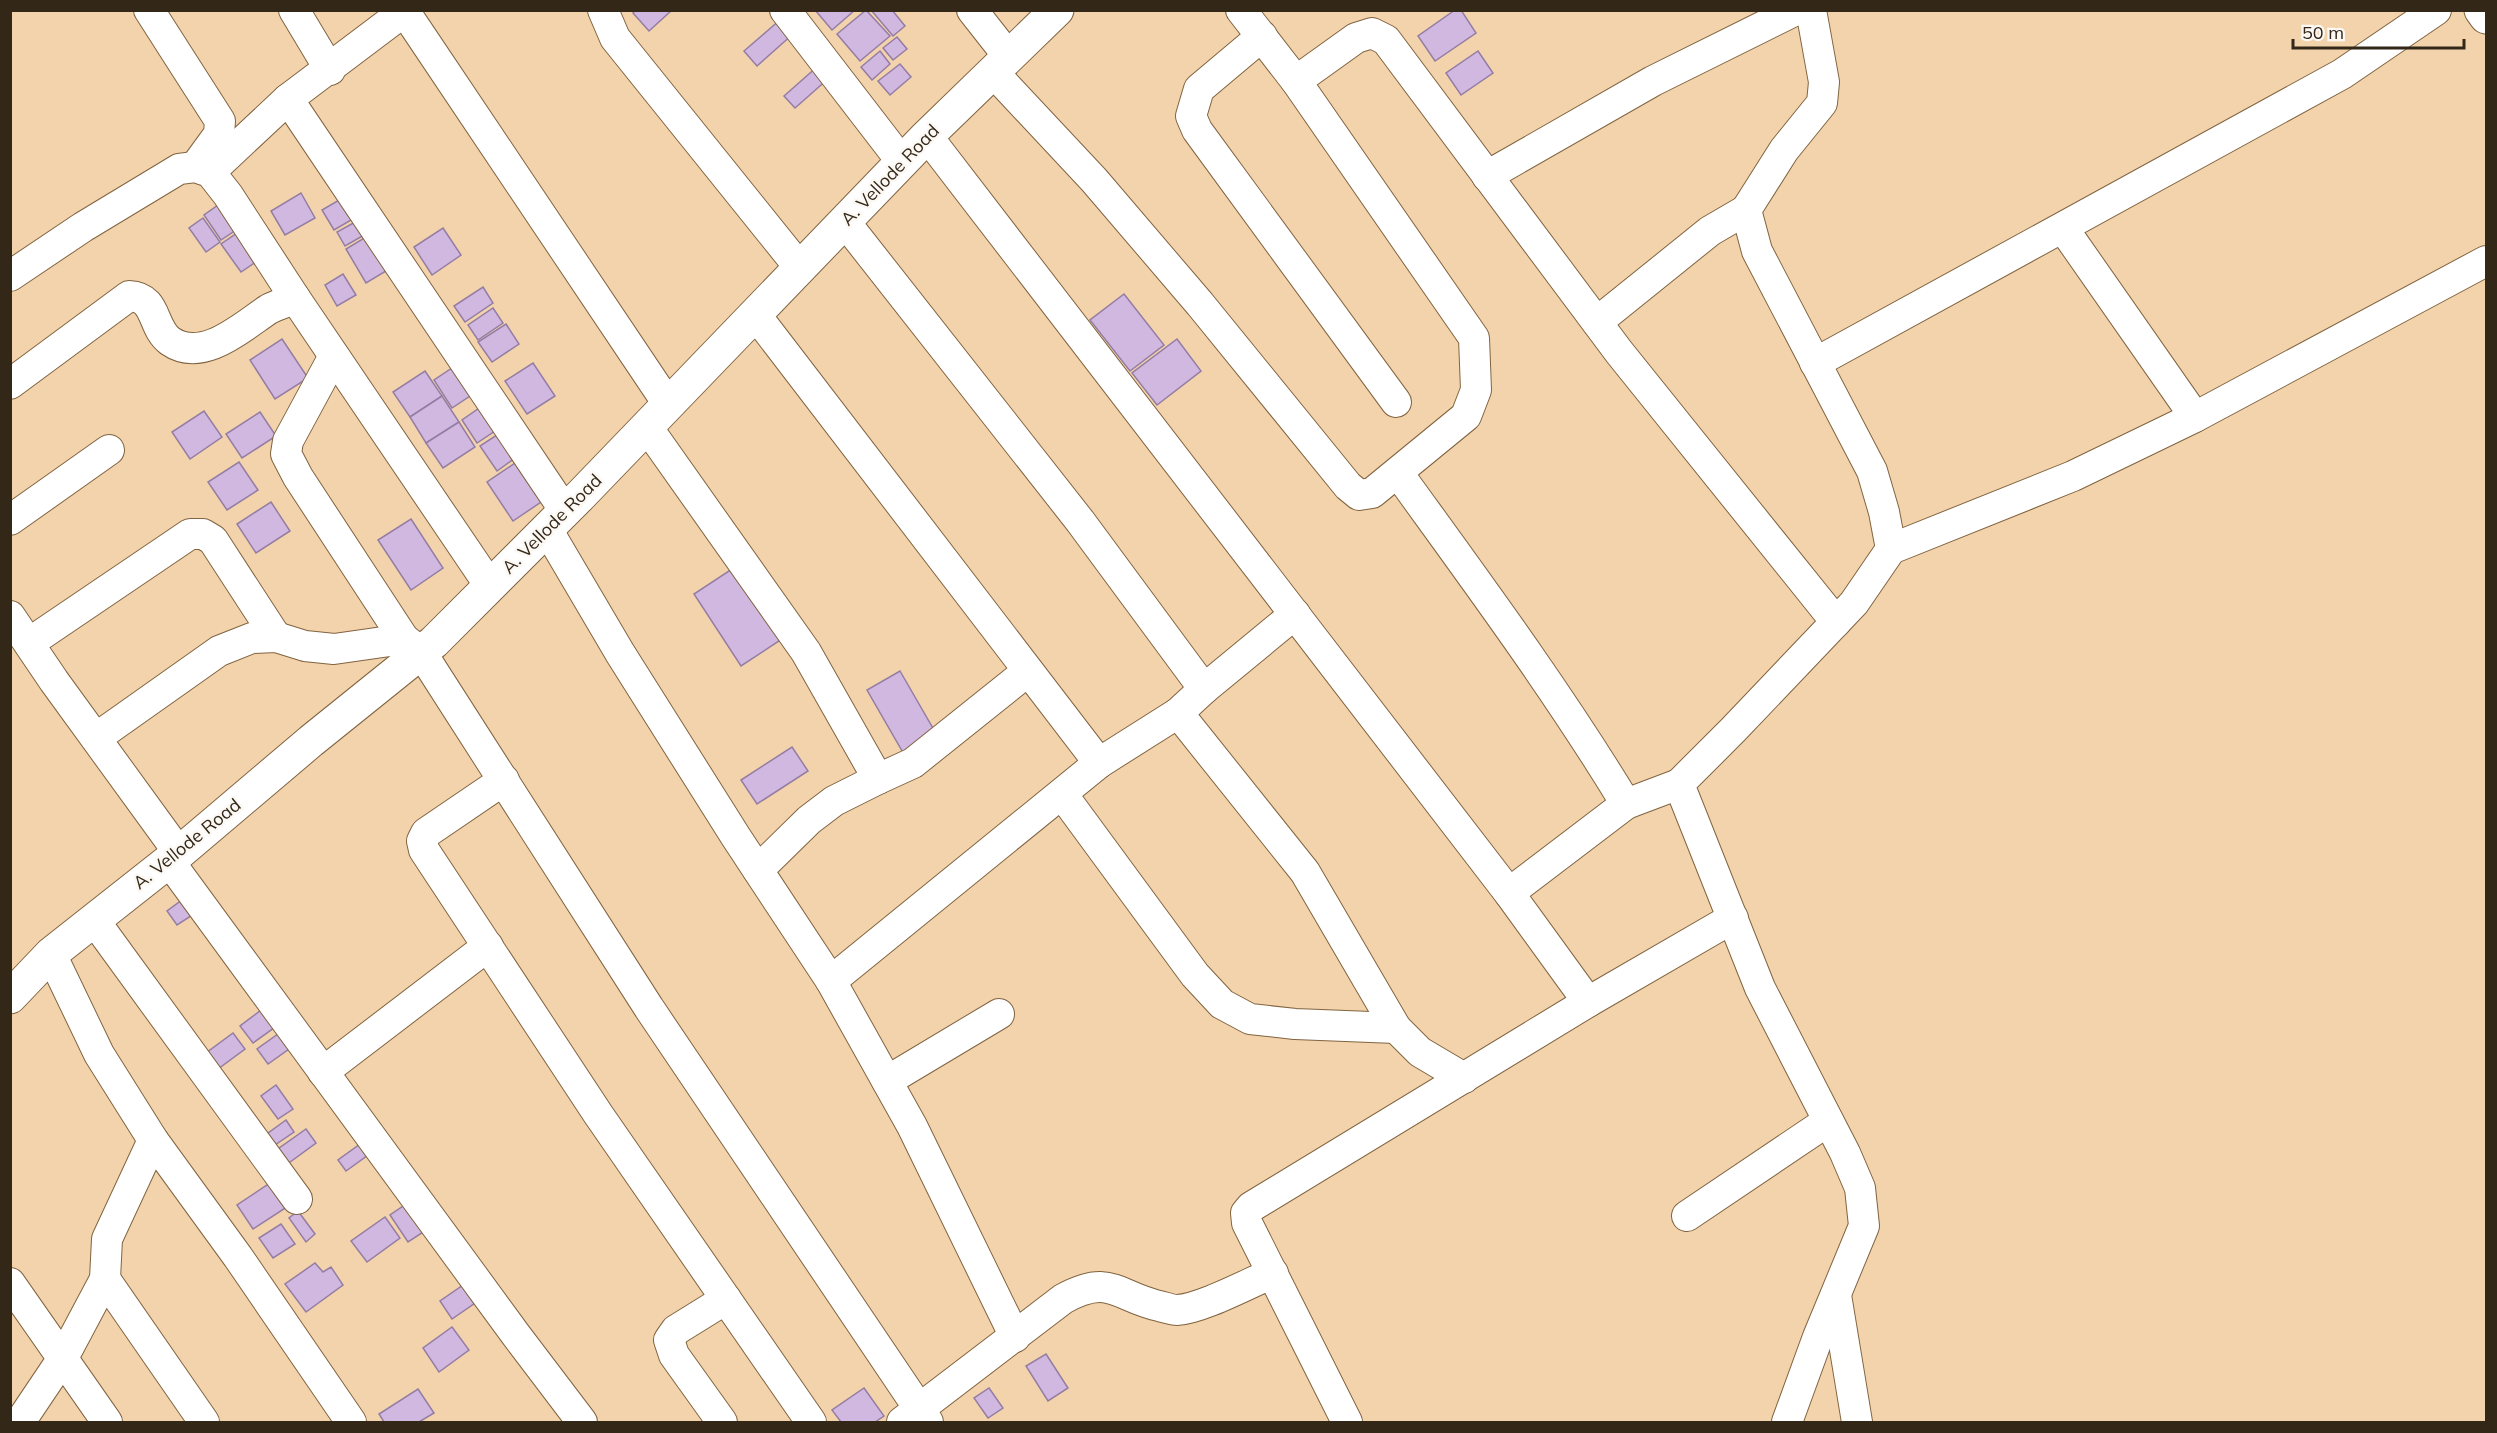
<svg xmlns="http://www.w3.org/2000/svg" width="2497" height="1433" font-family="Mulish,sans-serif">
<rect width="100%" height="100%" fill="#f3d3ac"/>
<g fill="#d1b8e1" stroke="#947da3" stroke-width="1.5">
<polygon points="636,10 672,10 649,31 633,13"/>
<polygon points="815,10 855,10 832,30"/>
<polygon points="866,10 890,36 860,61 837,34"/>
<polygon points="871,10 892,10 905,26 893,36"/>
<polygon points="1455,10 1461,10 1476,33 1435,61 1418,36"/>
<polygon points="781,19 793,34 757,66 744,51"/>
<polygon points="897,37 907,49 893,60 883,48"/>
<polygon points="880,51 890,64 872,80 861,67"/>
<polygon points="1478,51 1493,73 1461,95 1446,73"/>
<polygon points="900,64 911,77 890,95 878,81"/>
<polygon points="818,66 829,78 795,108 784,96"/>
<polygon points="301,193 315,218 285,235 271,211"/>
<polygon points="346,196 358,216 334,230 322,210"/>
<polygon points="228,198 245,224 221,240 204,215"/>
<polygon points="203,218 220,242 206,252 189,228"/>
<polygon points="357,221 366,234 345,246 337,232"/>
<polygon points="246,227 266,255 241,272 221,244"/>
<polygon points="443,228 461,255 432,275 414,247"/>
<polygon points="371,234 391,268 366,283 346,249"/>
<polygon points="343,274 356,295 337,306 325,285"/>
<polygon points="483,287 493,303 465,322 454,306"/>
<polygon points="1124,294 1164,345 1130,371 1090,320"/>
<polygon points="493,308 503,323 478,340 468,325"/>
<polygon points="506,324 519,344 492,362 478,342"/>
<polygon points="282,339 308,378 275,399 250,360"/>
<polygon points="1177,339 1201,371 1157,405 1132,373"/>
<polygon points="461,362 479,390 452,408 434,380"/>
<polygon points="533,363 555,396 527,414 505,381"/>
<polygon points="425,371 442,396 410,417 393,392"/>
<polygon points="442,396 459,422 426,443 410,417"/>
<polygon points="488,402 504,425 477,443 462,420"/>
<polygon points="204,411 222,437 190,459 172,432"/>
<polygon points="260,412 276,436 242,458 226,434"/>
<polygon points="459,422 475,447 443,468 426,443"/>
<polygon points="506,429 522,453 497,471 480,446"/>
<polygon points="521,459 547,498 513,521 487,482"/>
<polygon points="239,462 258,490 227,510 208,482"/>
<polygon points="271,502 290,531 256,553 237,524"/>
<polygon points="411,519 443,568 411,590 378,540"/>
<polygon points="738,565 785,637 741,666 694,594"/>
<polygon points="900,671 938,737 905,756 867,690"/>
<polygon points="792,747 808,771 757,804 741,780"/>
<polygon points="186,897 197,912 177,925 167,911"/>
<polygon points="265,1007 278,1025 253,1043 240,1026"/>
<polygon points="285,1029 296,1044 268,1064 257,1049"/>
<polygon points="233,1033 245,1049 218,1069 206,1053"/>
<polygon points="276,1085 293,1109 278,1119 261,1096"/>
<polygon points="286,1120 294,1132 272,1147 264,1136"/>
<polygon points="306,1129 316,1143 286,1165 275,1151"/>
<polygon points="367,1139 375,1150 346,1171 338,1160"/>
<polygon points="276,1179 293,1203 253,1229 237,1205"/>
<polygon points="412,1200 431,1227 408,1242 390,1215"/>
<polygon points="298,1211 315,1234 306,1242 289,1218"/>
<polygon points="385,1217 400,1238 367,1262 351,1241"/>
<polygon points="281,1224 295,1244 273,1258 259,1238"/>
<polygon points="315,1263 323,1272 331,1267 343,1285 306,1312 285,1284"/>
<polygon points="466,1283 478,1301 452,1319 440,1301"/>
<polygon points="452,1327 469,1350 439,1372 423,1348"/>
<polygon points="1046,1354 1068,1388 1048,1401 1026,1366"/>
<polygon points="864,1388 884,1416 875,1422 841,1422 832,1410"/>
<polygon points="989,1388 1003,1408 988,1418 974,1398"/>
<polygon points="418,1389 434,1413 419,1422 384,1422 379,1414"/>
</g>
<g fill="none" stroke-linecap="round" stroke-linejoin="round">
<defs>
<g id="minor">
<polyline points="149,10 220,121 219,134 195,167"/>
<polyline points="294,10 330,70"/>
<polyline points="603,10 615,38 800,268"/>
<polyline points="785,10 902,162"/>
<polyline points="972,10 1009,57"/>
<polyline points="405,12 668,404"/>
<polyline points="1262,36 1199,89 1191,116 1197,130 1396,402"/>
<polyline points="993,72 1094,180 1200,304 1348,486 1359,495 1372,493 1466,416 1476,390 1474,338 1296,81 1241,10"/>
<polyline points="1296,81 1356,38 1372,33 1386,40 1619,352 1836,622"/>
<polyline points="288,99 565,511"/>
<polyline points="927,136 1509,893 1588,1002"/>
<polyline points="210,172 288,99 406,10"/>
<polyline points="1487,176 1653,81 1796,10"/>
<polyline points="845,222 1080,521 1204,689 1178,713 1305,872 1396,1028 1420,1052 1464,1078"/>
<polyline points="2063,228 2195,417"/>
<polyline points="10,276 83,227 179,169 195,167 210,172 228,195 295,298 490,586"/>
<polyline points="755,314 1099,763"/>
<polyline points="1597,322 1710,231 1746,210"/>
<polyline points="334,356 288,441 286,454 298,477 404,639"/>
<polyline points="1815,363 2342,74 2436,10"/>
<path d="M10 384 129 296C158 297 151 327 170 341 203 364 243 326 269 309 277 305 287 302 295 298"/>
<polyline points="647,427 806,652 878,779 834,801 809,820 758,870"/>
<path d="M1398 473C1476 581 1557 690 1626 804L1679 784"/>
<polyline points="10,520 109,450"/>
<polyline points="547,529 620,653 736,837 831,981 912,1126 1015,1337"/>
<polyline points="1891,549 2073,476 2195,417 2486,261"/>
<polyline points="10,616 54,681 179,853"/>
<polyline points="29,643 190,534 203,534 213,540 276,637"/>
<polyline points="1204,689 1295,614"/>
<polyline points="96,738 219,651 252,638 276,637 305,646 334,649 404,639 421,652 649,1008 928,1422"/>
<polyline points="878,779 913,763 1028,671"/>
<polyline points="504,780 426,833 422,841 424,850 598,1114 811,1422"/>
<polyline points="1062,794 1195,975 1222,1004 1250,1019 1295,1024 1396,1028"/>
<polyline points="169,861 516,1335 582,1422"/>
<polyline points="1509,893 1626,804"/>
<polyline points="94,920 297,1199"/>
<polyline points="51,954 99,1054 153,1140 238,1257 351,1422"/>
<polyline points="831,981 1099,763 1178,713"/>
<polyline points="323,1072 488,946"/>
<polyline points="887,1081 999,1014"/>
<polyline points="1687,1216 1828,1121"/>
<polyline points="105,1279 204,1422"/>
<polyline points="10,1283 107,1422"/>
<polyline points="1836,1295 1857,1422"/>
<polyline points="20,1422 63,1358 105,1279 107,1239 153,1140"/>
<polyline points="722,1422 674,1355 669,1340 676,1330 726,1299"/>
<path d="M902 1422 1063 1299C1110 1273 1116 1296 1159 1306 1164 1307 1172 1310 1177 1310 1201 1309 1249 1283 1273 1273"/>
<polyline points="1347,1422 1247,1223 1246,1213 1251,1207 1588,1002 1733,918"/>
<polyline points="1787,1422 1818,1337 1864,1226 1860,1188 1845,1153 1760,988 1679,784 1733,730 1854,603 1891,549 1884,512 1872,471 1757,251 1746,210 1784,150 1822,103 1824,82 1811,10"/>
</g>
<g id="major">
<polyline points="2481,10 2486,17"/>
<polyline points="10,997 51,954 179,853 311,741 434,642 581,495 927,136 1057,10"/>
</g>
</defs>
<use href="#minor" stroke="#806440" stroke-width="32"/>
<use href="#major" stroke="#806440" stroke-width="35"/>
<use href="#minor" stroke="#fff" stroke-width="30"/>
<use href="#major" stroke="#fff" stroke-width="33"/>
</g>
<g text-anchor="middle" stroke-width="5" stroke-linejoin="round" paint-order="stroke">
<g font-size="18" fill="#332718" stroke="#fcf9f5">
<text transform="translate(890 175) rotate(-46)" y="6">A. Vellode Road</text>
<text transform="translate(552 524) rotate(-45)" y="6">A. Vellode Road</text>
<text transform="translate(187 844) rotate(-39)" y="6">A. Vellode Road</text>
</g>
</g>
<rect width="2497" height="1433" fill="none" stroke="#332718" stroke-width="24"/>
<path d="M2293 39v9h171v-9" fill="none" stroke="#332718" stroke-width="3"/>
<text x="2302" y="39" font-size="18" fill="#332718" stroke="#fcf9f5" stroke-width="4.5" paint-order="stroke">50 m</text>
</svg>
